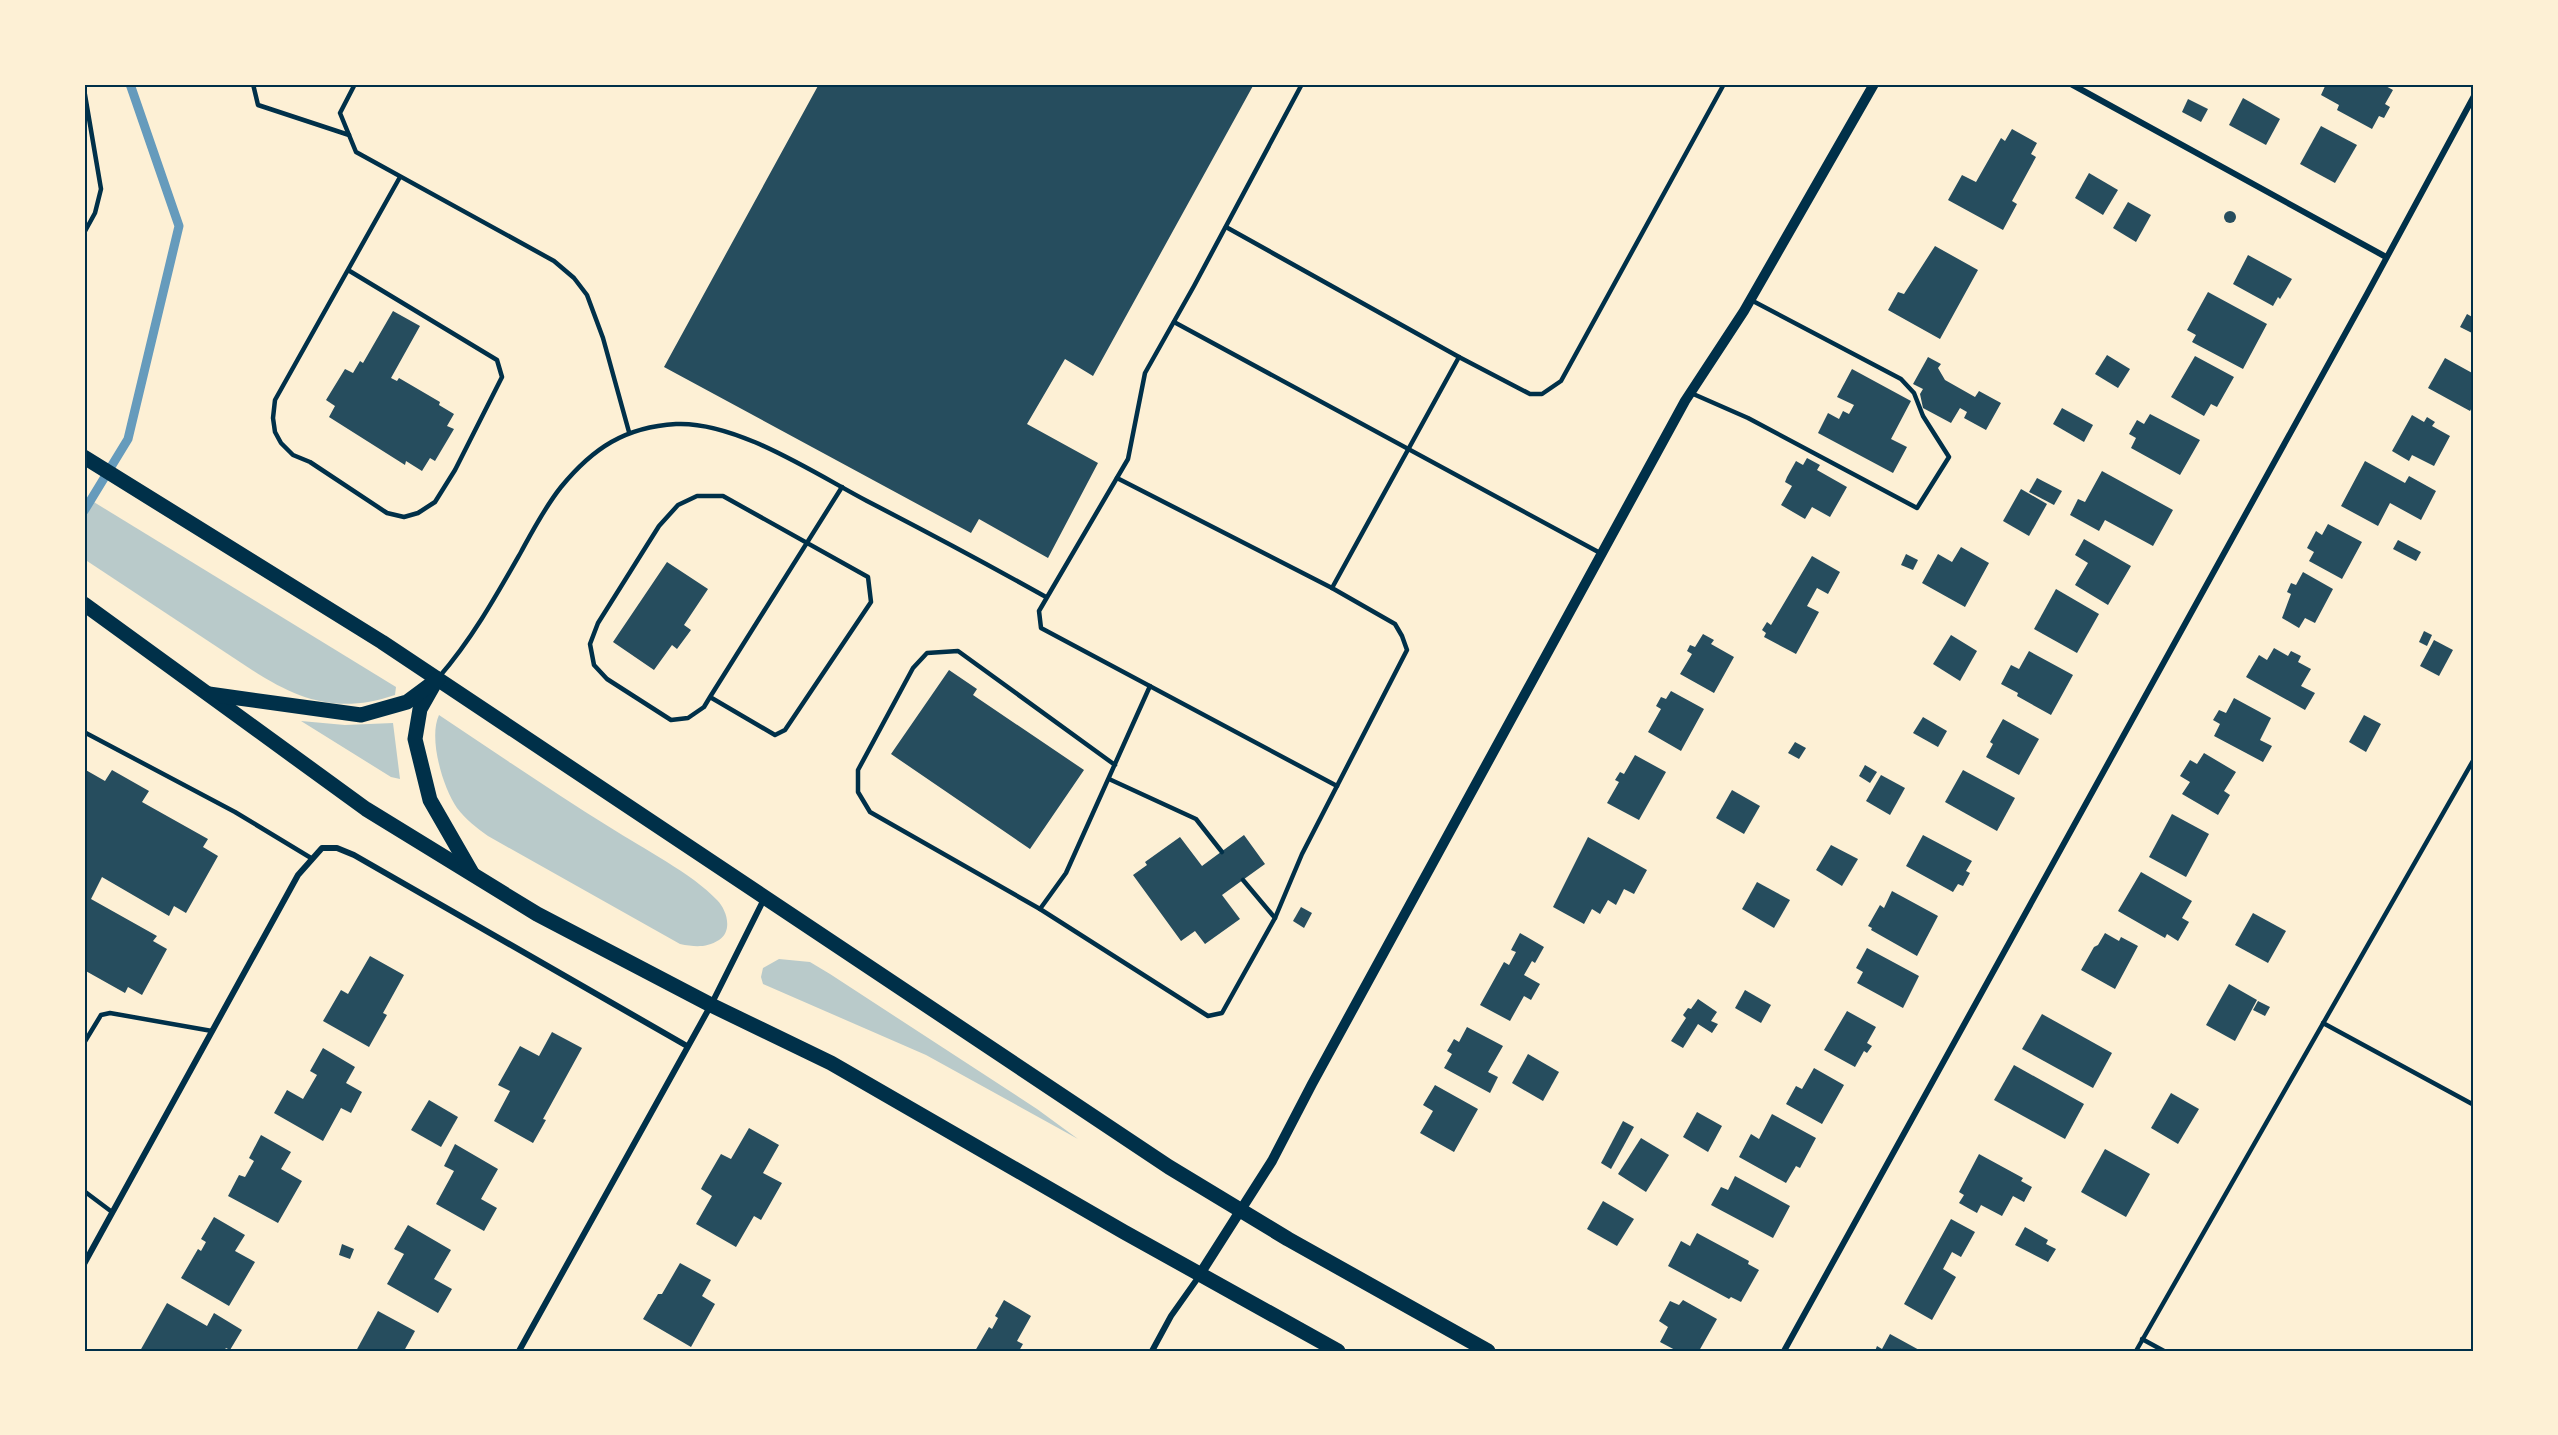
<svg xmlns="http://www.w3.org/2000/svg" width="2558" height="1435" font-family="Jost,sans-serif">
<rect width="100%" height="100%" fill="#fdf0d5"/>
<g fill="#b9caca">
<path d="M84 496 396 687 395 695C339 714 300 701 252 670L84 559Z"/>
<path d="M439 715C496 753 553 792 611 828 642 848 693 874 717 900 727 910 733 931 719 940 706 948 695 947 680 944L488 836C477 828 466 820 457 808 443 788 428 738 439 715Z"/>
<polygon points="301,721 345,725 393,723 400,779 391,777"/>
<polygon points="779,959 810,962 830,974 1037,1109 1078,1139 926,1055 763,984 761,977 763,968"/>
</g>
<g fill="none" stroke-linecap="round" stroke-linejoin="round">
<polyline stroke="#669bbc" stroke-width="9" points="84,511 128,439 179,226 130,84"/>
</g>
<g fill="#264d5e">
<polygon points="819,84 1254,84 1093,376 1065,359 1027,424 1098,463 1048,558 979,519 971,533 664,367"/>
<polygon points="2326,84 2382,84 2393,90 2385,104 2390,107 2384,118 2379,116 2372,129 2337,110 2339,105 2321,95"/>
<polygon points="2243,98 2280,119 2266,145 2229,125"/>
<polygon points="2188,99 2208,109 2201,122 2182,112"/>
<polygon points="2321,126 2357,145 2335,183 2300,164"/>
<polygon points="2012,129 2037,143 2031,154 2036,157 2012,201 2017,204 2003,230 1948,200 1962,175 1976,182 2001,138 2005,141"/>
<polygon points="2089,173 2118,190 2103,215 2075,198"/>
<polygon points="2128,202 2151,215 2136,242 2113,228"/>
<circle cx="2230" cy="217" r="6"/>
<polygon points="1935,246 1978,270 1940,339 1888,310 1898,292 1904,294"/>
<polygon points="2248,255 2292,279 2280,299 2278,297 2273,306 2233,284"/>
<polygon points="2208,292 2267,324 2243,369 2192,342 2196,335 2187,330"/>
<polygon points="393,311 420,326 391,378 397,381 399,378 440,402 439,405 454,414 447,426 454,429 435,461 430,458 422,471 406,461 405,465 329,417 335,406 326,400 345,369 353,373 360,361 363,363"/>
<polygon points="2467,314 2474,318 2474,334 2460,327"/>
<polygon points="2107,355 2130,369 2118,388 2095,374"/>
<polygon points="2195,356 2234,377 2217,407 2211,404 2204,416 2171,397"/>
<polygon points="1928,357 1941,364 1938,368 1945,380 1975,397 1979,391 2001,403 1986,430 1964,418 1967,412 1960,408 1951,423 1923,408 1920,394 1923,389 1913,384"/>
<polygon points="2445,358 2474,374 2474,404 2470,411 2428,388"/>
<polygon points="1852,369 1911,401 1891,439 1907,447 1893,473 1818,433 1828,413 1839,419 1843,411 1849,414 1854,405 1837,397"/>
<polygon points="2062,408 2093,425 2084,442 2053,424"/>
<polygon points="2150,414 2200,440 2180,475 2131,448 2136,438 2129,434 2137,420 2144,424"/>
<polygon points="2412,415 2424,422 2427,417 2435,422 2432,426 2450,436 2434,466 2412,455 2409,461 2392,451"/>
<polygon points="1807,458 1820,465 1817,470 1847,487 1830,517 1812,507 1805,519 1781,505 1792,486 1785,482 1787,477 1796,461 1803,465"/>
<polygon points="2365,461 2405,483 2409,476 2436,491 2421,520 2390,503 2378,526 2341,506"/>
<polygon points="2102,471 2173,510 2153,546 2105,520 2099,531 2070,515 2078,499 2085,502"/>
<polygon points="2037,478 2062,491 2054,505 2029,492"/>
<polygon points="2021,489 2047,504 2029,536 2003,521"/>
<polygon points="2328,524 2362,542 2342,579 2309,561 2314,552 2307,548 2316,531 2322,535"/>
<polygon points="2084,539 2131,566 2108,605 2075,585 2088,563 2075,555"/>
<polygon points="2398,540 2421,552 2416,561 2393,549"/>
<polygon points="1961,547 1989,563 1965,607 1922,583 1938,554 1952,562"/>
<polygon points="1906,554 1918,560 1913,570 1901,565"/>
<polygon points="1812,556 1840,572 1828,594 1817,588 1807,606 1819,612 1796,654 1764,637 1766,633 1762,630 1767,622 1771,625"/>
<polygon points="667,562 708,589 684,625 691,630 677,649 672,645 654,670 613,642"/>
<polygon points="2303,572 2333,589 2315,623 2305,618 2299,628 2282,618 2291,594 2287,592 2291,583 2296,585"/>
<polygon points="2056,589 2099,614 2077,653 2034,629"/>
<polygon points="2424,631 2432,635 2427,646 2419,642"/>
<polygon points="1703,634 1714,640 1711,644 1734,657 1714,693 1680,674 1692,654 1687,651 1690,645 1695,647"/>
<polygon points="1951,635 1977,651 1960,681 1933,664"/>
<polygon points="2434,640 2453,650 2439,676 2420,666"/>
<polygon points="2274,648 2288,656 2291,651 2301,656 2298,662 2311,669 2301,686 2315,693 2305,710 2246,677 2259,655 2267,660"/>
<polygon points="2029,651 2073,675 2051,715 2017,696 2018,693 2001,684 2011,665 2019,669"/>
<polygon points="949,670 977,689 973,695 1084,770 1030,849 891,754"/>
<polygon points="1671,691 1704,709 1681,751 1648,732 1661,709 1656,706 1661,697 1666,699"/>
<polygon points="2234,698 2271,718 2260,740 2272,746 2263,762 2214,736 2220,724 2213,720 2219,710 2226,713"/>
<polygon points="2364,715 2381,724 2366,752 2349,742"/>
<polygon points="1923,717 1947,731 1938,747 1913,733"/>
<polygon points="2003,719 2039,739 2019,775 1986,757 1993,744 1990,742"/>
<polygon points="1795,742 1806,748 1799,759 1788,753"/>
<polygon points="2204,753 2236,772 2224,791 2230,795 2218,815 2182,794 2190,782 2180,776 2190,760 2197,764"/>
<polygon points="1635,755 1666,772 1639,820 1607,803 1619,782 1615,780 1620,772 1624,774"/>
<polygon points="1865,765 1877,772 1870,783 1859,776"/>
<polygon points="84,769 105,781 112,770 149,791 142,802 208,839 203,847 218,856 186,913 174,906 169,916 102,877 91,899 157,936 153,941 167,949 142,995 128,987 125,993 84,970"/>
<polygon points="1963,770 2015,798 1997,831 1945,802"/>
<polygon points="1881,775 1905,788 1890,815 1866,801"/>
<polygon points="1732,790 1760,806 1744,834 1716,818"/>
<polygon points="2172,814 2209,834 2186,877 2149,857"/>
<polygon points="1244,835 1265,864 1222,895 1240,919 1205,944 1195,931 1181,941 1133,875 1147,865 1145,862 1180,837 1202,866"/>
<polygon points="1923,835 1972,861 1966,871 1970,873 1963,886 1958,884 1953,892 1906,866"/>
<polygon points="1588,837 1647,870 1634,894 1624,889 1616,905 1608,900 1600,914 1592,909 1584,924 1553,907"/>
<polygon points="1831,845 1858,859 1842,886 1816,870"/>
<polygon points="2141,872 2192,901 2182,918 2189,922 2178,941 2167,934 2165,938 2118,911"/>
<polygon points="1757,882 1790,900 1774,928 1742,909"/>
<polygon points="1892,891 1938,916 1917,956 1871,930 1872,928 1868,926 1880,905 1884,908"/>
<polygon points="1301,907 1312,913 1304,928 1293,921"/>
<polygon points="2253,913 2286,931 2268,963 2235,945"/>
<polygon points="1520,933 1544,947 1535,963 1532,961 1524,975 1540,984 1531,1000 1524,996 1510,1021 1480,1005 1504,962 1509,965 1516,952 1511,950"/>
<polygon points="2105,933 2119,941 2121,937 2138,946 2115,989 2081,970 2094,947 2098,945"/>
<polygon points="1867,948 1919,976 1903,1008 1857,983 1863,972 1856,968"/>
<polygon points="370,956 404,975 383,1013 387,1015 369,1047 323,1021 341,990 348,994"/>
<polygon points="2229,984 2257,1000 2235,1041 2206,1025"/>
<polygon points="1745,990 1771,1005 1761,1023 1735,1008"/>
<polygon points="1698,999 1717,1012 1711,1021 1718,1024 1712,1033 1698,1024 1683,1048 1671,1041 1686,1018 1683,1015 1688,1008 1691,1009"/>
<polygon points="2258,1001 2270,1007 2265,1016 2253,1010"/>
<polygon points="1847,1011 1876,1027 1867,1043 1872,1046 1867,1053 1864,1051 1855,1067 1824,1050"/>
<polygon points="2042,1014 2112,1053 2093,1088 2022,1049"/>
<polygon points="1467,1027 1503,1046 1488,1072 1498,1077 1490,1093 1444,1068 1452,1054 1447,1051 1454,1039 1459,1042"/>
<polygon points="552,1032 582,1048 543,1119 546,1120 533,1143 494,1121 510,1091 498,1085 520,1046 539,1056"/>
<polygon points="323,1048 355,1067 346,1083 362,1092 351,1113 341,1108 323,1141 274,1113 287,1090 303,1099 317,1075 310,1071"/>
<polygon points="1528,1054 1559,1072 1543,1101 1512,1083"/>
<polygon points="2014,1065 2084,1104 2065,1139 1994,1100"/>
<polygon points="1814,1068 1844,1085 1822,1124 1786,1104 1796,1086 1802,1089"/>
<polygon points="1435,1085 1478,1109 1454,1152 1420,1133 1433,1111 1423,1105"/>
<polygon points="2171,1093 2199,1109 2178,1144 2151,1128"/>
<polygon points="429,1100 458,1117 441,1147 411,1130"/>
<polygon points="1697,1112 1722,1126 1708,1152 1683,1137"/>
<polygon points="1772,1114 1816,1138 1800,1168 1796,1166 1786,1183 1739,1157 1751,1134 1759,1139"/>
<polygon points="1623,1121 1634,1127 1611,1169 1601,1163"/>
<polygon points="749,1128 779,1145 763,1173 782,1183 761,1220 754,1216 736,1247 696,1224 712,1196 701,1189 703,1185 721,1154 731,1159"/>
<polygon points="261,1135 291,1152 281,1169 302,1181 278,1223 228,1196 239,1175 245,1177 254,1161 249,1158"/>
<polygon points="1641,1138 1669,1155 1646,1192 1618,1174"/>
<polygon points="455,1144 498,1169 481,1199 497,1208 484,1231 436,1204 454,1171 444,1166"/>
<polygon points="2105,1149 2150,1174 2126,1217 2081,1192"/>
<polygon points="1979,1154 2023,1178 2021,1181 2032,1187 2024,1202 2013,1196 2002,1216 1981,1205 1977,1213 1959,1203 1964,1195 1959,1192"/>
<polygon points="1735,1176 1790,1206 1773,1238 1711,1205 1721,1187 1728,1190"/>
<polygon points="1603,1201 1634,1219 1617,1246 1587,1229"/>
<polygon points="214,1217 245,1235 235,1251 255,1262 229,1306 181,1278 198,1249 201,1251 206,1242 201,1239"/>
<polygon points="1951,1219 1975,1232 1961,1257 1952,1252 1943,1269 1956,1277 1932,1320 1904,1304"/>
<polygon points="408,1225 451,1250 434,1279 452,1289 438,1313 387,1284 404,1254 394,1249"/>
<polygon points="2025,1227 2048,1240 2046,1244 2056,1249 2048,1262 2015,1245"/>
<polygon points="1697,1233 1749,1261 1748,1264 1759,1270 1741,1302 1731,1297 1729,1299 1668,1266 1681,1241 1690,1246"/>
<polygon points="342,1244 354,1249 350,1259 339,1255"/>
<polygon points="680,1263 711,1280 702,1296 715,1304 691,1347 643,1319 658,1294 662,1294"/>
<polygon points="1004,1300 1031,1316 1017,1341 1023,1344 1019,1351 975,1351 989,1327 992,1329 998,1318 995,1316"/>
<polygon points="1683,1300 1717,1319 1699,1351 1677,1351 1660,1342 1668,1327 1659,1321 1670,1301 1679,1305"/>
<polygon points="167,1303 207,1326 214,1313 242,1330 230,1350 226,1348 224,1351 140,1351"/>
<polygon points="378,1311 415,1331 404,1351 356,1351"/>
<polygon points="1890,1334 1921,1351 1875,1351 1877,1346 1882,1349"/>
</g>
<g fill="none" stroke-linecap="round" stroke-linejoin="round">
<g stroke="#003049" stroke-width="4.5">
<polyline points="253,84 258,105 349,135"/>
<polyline points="355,84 340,113 356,152 554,261 574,278 587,295 603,338 629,432"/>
<polyline points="1302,84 1194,286 1145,373 1128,459 1039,611 1041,628 1337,786"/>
<polyline points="84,89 101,189 95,213 84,233"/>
<polyline points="1226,227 1459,357"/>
<polyline points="348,270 497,360 502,377 455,470 435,502 418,513 404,517 387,513 310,462 293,455 281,443 275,432 273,418 275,400 400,177"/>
<polyline points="1174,322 1602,554"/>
<polyline points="1691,393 1748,418 1917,508 1949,457 1923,416 1914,393 1901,379 1751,300"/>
<polyline points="1117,478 1332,588"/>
<path d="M439 677C472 639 496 596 521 552 533 530 545 507 561 487 593 448 625 427 676 424 736 421 814 473 867 501 927 532 987 564 1046 597"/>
<polyline points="710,697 775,735 785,730 871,602 868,577 723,496 697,496 678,505 659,526 598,623 590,644 594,665 607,679 671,720 688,718 704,707 710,697 842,487"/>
<polyline points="84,732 235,812 311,858"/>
<polyline points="1115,765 958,651 927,653 913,668 858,770 858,792 870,812 1040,909 1066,873 1150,686"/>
<polyline points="1109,779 1196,819 1222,852"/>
<polyline points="1243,880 1275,918"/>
<polyline points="1040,909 1208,1016 1222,1013 1275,918 1302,854 1407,650 1402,636 1395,624 1332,588 1459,357 1530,394 1542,394 1561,381 1724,84"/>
<polyline points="2323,1023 2474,1105"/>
<polyline points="84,1043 101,1015 110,1013 212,1031"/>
<polyline points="84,1191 112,1212"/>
<polyline points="2142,1339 2164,1351"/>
<polyline points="2136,1351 2474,759"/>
</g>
<g stroke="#003049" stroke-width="6">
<polyline points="2071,84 2386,257"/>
<polyline points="84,1264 298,875 322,848 337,848 354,855 687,1046"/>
<polyline points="519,1351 711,1005 764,899"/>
<polyline points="1152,1351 1171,1316 1200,1275"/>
<polyline points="1784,1351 2367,294 2474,96"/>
</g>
<polyline stroke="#003049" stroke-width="10" points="1200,1274 1272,1161 1312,1084 1685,401 1744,311 1874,84"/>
<g stroke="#003049" stroke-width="15">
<polyline points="84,457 382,642 1169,1167 1288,1239 1488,1351"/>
<polyline points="84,604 366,809 537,914 711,1005 831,1063 1124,1232 1338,1351"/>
<polyline points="433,686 420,709 415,739 430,800 472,873"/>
<polyline points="209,694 361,715 407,702 438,679"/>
</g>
</g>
<rect width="2558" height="1435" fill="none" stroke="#fdf0d5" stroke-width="171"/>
<rect x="86" y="86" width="2386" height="1264" fill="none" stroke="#003049" stroke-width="2"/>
</svg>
